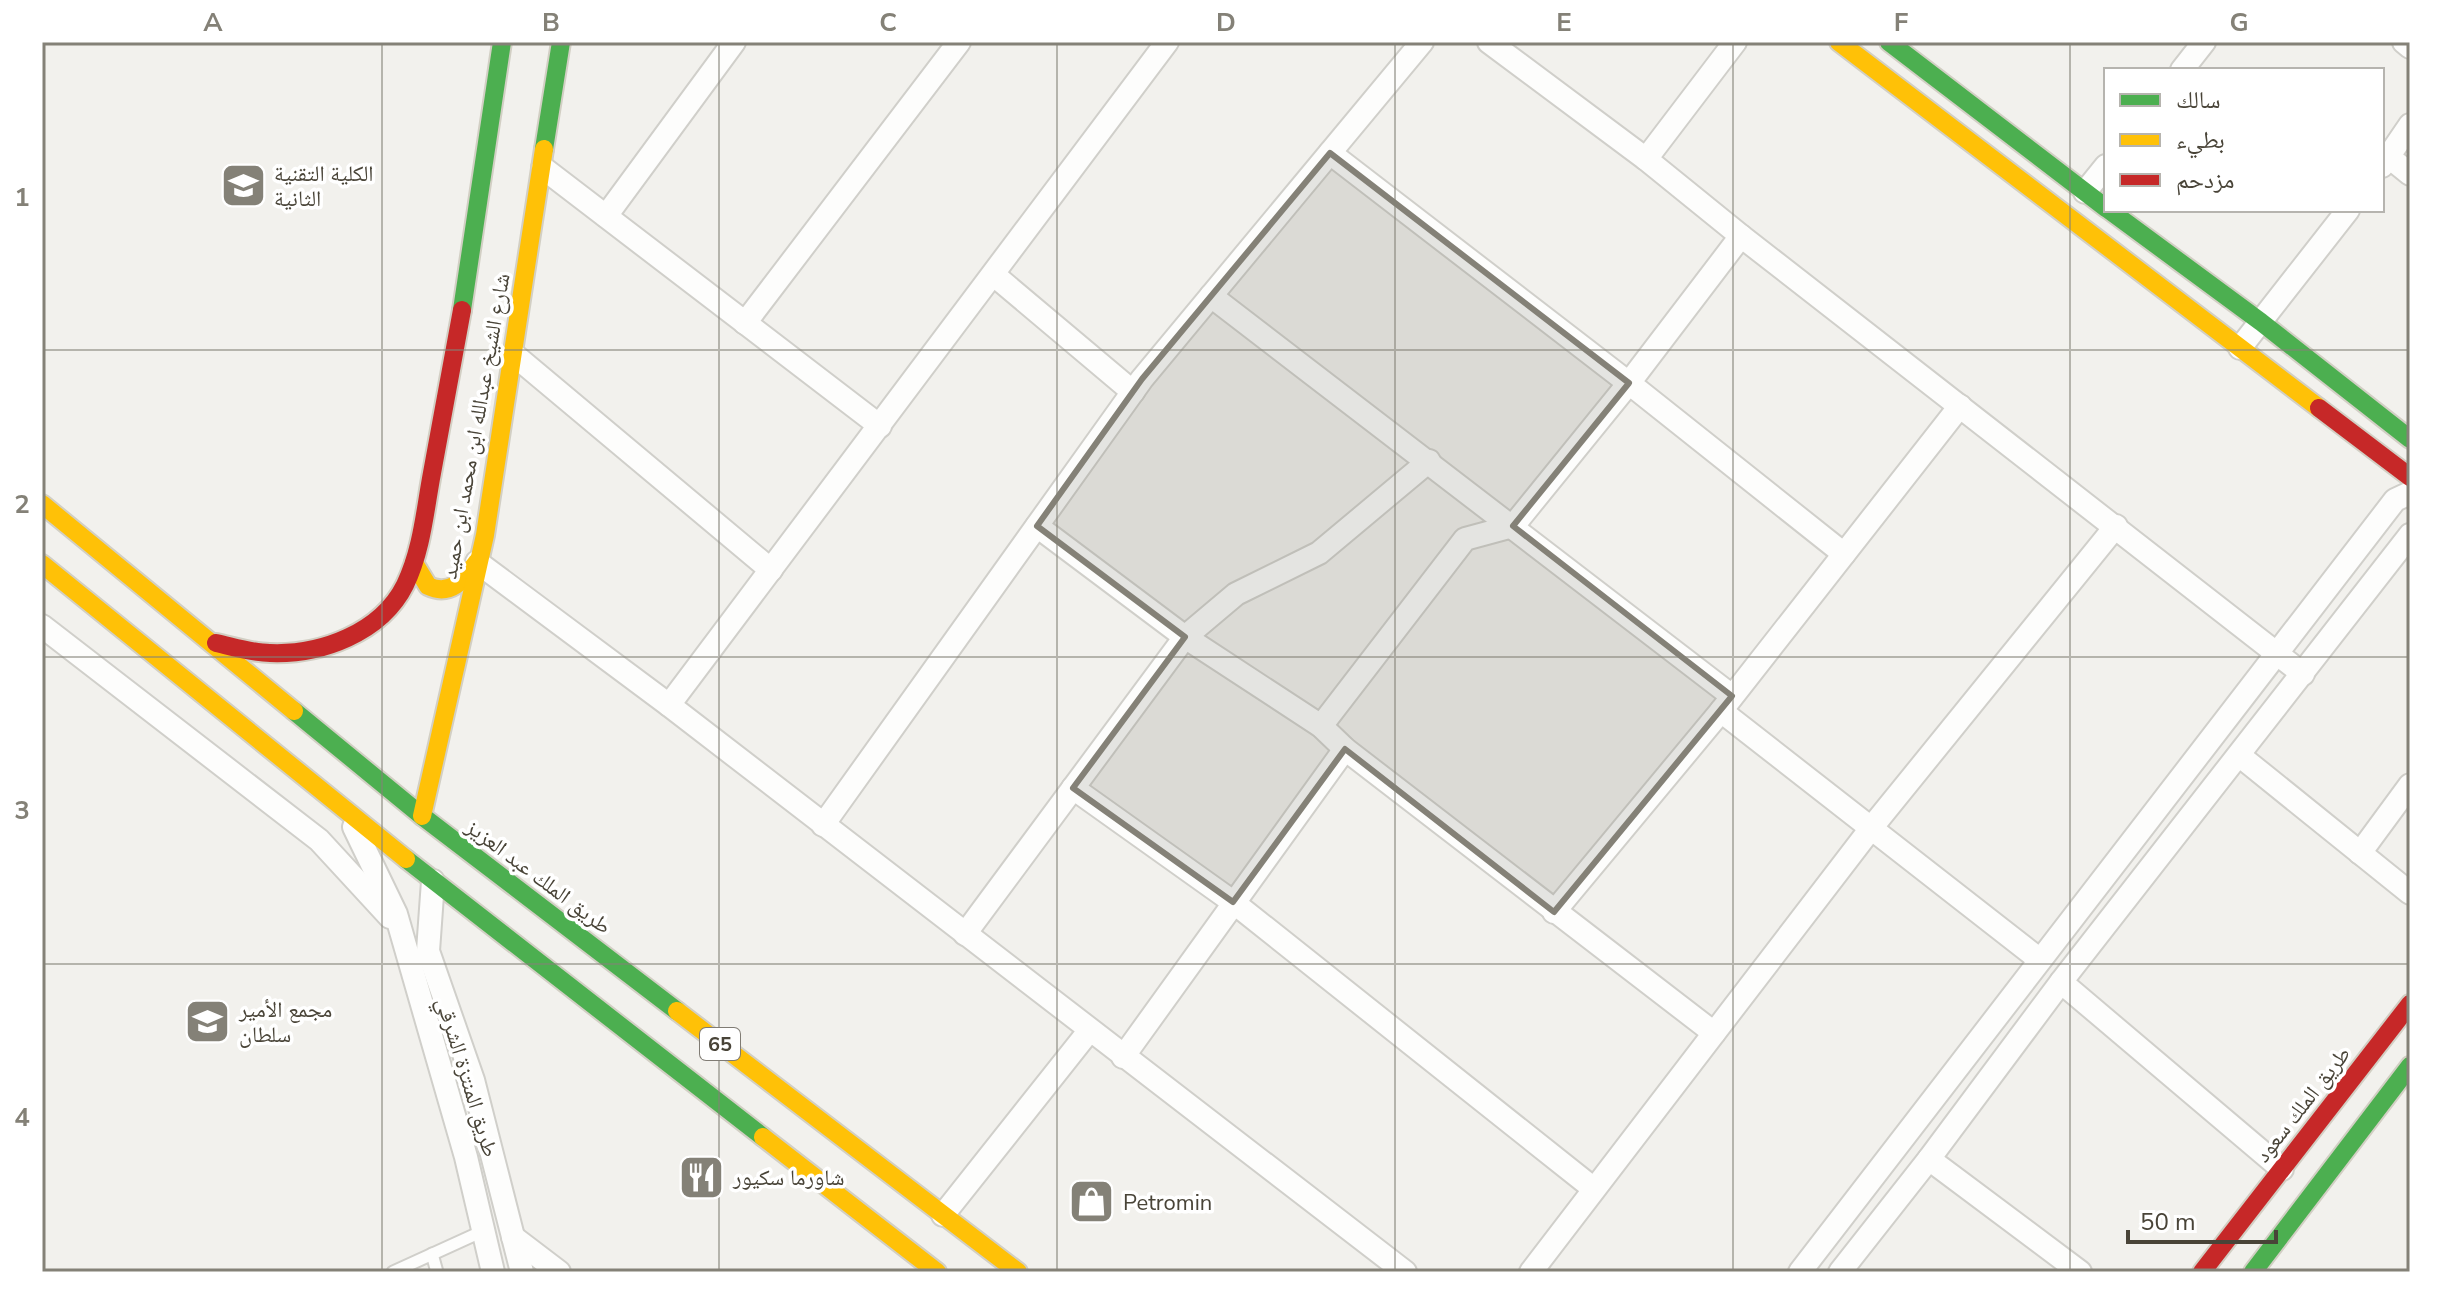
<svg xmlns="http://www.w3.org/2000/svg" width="2452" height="1314" font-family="'Nunito Sans','Noto Naskh Arabic',sans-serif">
<rect width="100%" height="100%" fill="#f2f1ed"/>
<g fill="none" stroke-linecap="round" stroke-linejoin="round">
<defs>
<g id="lane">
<polyline points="432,1254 437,1272"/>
<polyline points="393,1272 483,1231"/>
</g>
<g id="street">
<polyline points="1489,42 1646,159 1741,236 2303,674"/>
<polyline points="2404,42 2410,47"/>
<polyline points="2182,70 2204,42"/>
<polyline points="1330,153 1639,391 1844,554"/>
<polyline points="2389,157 2410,174"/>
<polyline points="1646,159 1735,42"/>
<polyline points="2382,166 2410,125"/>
<polyline points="543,168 880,426"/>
<polyline points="2085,192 2106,166"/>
<polyline points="606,216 734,42"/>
<polyline points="994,275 1133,392"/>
<polyline points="1211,296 1732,696"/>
<polyline points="745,323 959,42"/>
<polyline points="2240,348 2348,210"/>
<polyline points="513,354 771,570"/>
<polyline points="1037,526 1185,637 1321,726 1345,749 1714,1033"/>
<polyline points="477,562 669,705 1405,1272"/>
<polyline points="42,626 319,840 390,917"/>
<polyline points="669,705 1167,42"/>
<polyline points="1721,711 2040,960"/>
<polyline points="1321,726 1465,539 1513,526 1629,383 1741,236"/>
<polyline points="2240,756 2410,893"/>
<polyline points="1073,788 1233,902 1594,1189"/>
<polyline points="823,825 1142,379 1422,42"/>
<polyline points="354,827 396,914 466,1157 493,1272"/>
<polyline points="2360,853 2410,785"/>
<polyline points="433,881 428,951 473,1080 522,1272"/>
<polyline points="1554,912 1721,711 1960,406"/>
<polyline points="965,934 1185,637 1236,594 1319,553 1429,461"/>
<polyline points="2061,982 2282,1169"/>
<polyline points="1123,1057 1345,749"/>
<polyline points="1929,1159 2080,1272"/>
<polyline points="943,1215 1089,1031"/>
<polyline points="513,1237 559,1272"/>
<polyline points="1531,1272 1872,827 2116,526"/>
<polyline points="1800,1272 2395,500 2410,493"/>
<polyline points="1840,1272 1929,1159 2061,982 2410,535"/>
</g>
<g id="fast">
<polyline points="1889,42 2106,208"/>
<polyline points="544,149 561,42"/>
<polyline points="2109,210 2261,322 2410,439"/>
<polyline points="462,310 502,42"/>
<polyline points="294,711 422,816 677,1011"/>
<polyline points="406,859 763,1137"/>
<polyline points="2253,1272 2410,1066"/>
</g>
<g id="slow">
<polyline points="1839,42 2319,408"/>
<polyline points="42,504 294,711"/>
<path d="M414 563 428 586C451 597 464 579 477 562"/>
<polyline points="42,564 406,859"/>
<polyline points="422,816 485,535 544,149"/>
<polyline points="677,1011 1018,1272"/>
<polyline points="763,1137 937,1272"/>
</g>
<g id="jam">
<polyline points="2319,408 2410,477"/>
<path d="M216 643C234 647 252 653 270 653 321 655 381 633 405 585 422 550 425 510 432 473 442 418 452 364 462 310"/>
<polyline points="2202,1272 2410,1004"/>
</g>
</defs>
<use href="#lane" stroke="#d0cfca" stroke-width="15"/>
<use href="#street" stroke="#d0cfca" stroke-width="26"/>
<use href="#fast" stroke="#d2cfc4" stroke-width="22"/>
<use href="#slow" stroke="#d2cfc4" stroke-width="22"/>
<use href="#jam" stroke="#d2cfc4" stroke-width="22"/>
<use href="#lane" stroke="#fdfdfc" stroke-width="11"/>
<use href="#street" stroke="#fdfdfc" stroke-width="22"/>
<use href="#fast" stroke="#4caf50" stroke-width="18"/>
<use href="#slow" stroke="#ffc107" stroke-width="18"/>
<use href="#jam" stroke="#c62828" stroke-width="18"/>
</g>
<path fill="#848177" fill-opacity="0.2" stroke="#848177" stroke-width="6" stroke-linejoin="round" d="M1330 153 1629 383 1513 526 1732 696 1554 912 1345 749 1233 902 1073 788 1185 637 1037 526 1142 379Z"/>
<path fill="none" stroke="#848177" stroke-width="2" stroke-opacity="0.55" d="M382 42V1272M719 42V1272M1057 42V1272M1395 42V1272M1733 42V1272M2070 42V1272M42 350H2410M42 657H2410M42 964H2410"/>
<defs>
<symbol id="university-square" viewBox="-11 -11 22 22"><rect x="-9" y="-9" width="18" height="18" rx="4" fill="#848177" stroke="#fff"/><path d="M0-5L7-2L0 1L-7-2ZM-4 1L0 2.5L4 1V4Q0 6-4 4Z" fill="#fff"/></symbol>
<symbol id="school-square" viewBox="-11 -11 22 22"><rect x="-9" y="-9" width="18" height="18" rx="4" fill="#848177" stroke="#fff"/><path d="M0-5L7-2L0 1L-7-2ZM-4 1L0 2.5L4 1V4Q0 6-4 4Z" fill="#fff"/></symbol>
<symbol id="restaurant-square" viewBox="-11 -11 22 22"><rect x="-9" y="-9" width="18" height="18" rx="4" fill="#848177" stroke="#fff"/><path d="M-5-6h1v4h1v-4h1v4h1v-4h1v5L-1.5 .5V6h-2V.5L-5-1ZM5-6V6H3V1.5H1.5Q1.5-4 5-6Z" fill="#fff"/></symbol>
<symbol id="shop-square" viewBox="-11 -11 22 22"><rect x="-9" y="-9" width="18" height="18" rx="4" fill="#848177" stroke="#fff"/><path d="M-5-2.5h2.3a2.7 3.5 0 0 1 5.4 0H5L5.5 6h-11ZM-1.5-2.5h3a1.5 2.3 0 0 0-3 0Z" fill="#fff"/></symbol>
</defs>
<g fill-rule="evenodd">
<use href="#university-square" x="218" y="160" width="51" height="51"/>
<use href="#school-square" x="182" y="996" width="51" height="51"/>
<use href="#restaurant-square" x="676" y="1152" width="51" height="51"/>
<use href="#shop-square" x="1066" y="1176" width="51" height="51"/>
</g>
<g text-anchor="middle" stroke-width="7" stroke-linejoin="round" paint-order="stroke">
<rect fill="#fff" stroke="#807c74" stroke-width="2" x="700" y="1028" width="40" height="32" rx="6"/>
<g font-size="20" font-weight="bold" fill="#494438">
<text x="720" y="1051">65</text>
</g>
<g font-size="22" fill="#494438" stroke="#fff" text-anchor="start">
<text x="274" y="181">الكلية التقنية<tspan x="274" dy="25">الثانية</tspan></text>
<text x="239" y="1017">مجمع الأمير<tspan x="239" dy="25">سلطان</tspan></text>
<text x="733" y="1185">شاورما سكيور</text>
<text x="1123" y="1210">Petromin</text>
</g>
<g font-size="22" fill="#494438" stroke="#fff">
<text transform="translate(475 426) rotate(-80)" y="8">شارع الشيخ عبدالله ابن محمد ابن حميد</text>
<text transform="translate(539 876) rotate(37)" y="8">طريق الملك عبد العزيز</text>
<text transform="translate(468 1077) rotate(73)" y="8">طريق المنتزة الشرقي</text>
<text transform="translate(2302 1104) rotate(-52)" y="8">طريق الملك سعود</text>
</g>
</g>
<rect width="2452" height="1314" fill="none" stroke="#ffffff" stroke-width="88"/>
<rect x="2104" y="68" width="280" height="144" fill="#ffffff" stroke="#b6b4af" stroke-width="2"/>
<rect x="2120" y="94" width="40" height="12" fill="#4caf50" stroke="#b6b4af" stroke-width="2"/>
<text x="2176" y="108" font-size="24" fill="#494438">سالك</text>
<rect x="2120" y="134" width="40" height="12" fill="#ffc107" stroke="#b6b4af" stroke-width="2"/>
<text x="2176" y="148" font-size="24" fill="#494438">بطيء</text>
<rect x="2120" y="174" width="40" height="12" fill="#c62828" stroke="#b6b4af" stroke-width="2"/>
<text x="2176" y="188" font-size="24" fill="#494438">مزدحم</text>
<path d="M2128 1230v12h148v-12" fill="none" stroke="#494438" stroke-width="4"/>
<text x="2140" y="1230" font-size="24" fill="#494438" stroke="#ffffff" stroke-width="6" paint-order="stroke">50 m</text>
<rect x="44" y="44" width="2364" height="1226" fill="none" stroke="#848177" stroke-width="3"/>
<g font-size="26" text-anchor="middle" font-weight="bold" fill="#848177">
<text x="213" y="31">A</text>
<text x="551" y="31">B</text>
<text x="888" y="31">C</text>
<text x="1226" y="31">D</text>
<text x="1564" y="31">E</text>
<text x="1901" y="31">F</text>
<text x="2239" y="31">G</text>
<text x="22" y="206">1</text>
<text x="22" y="513">2</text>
<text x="22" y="819">3</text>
<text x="22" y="1126">4</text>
</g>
</svg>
